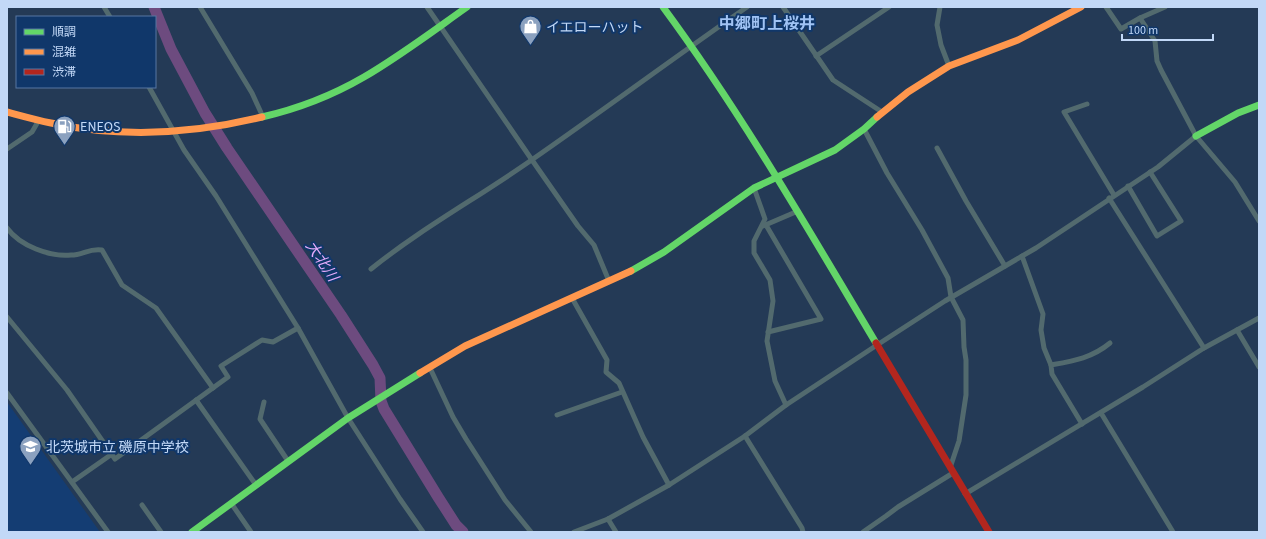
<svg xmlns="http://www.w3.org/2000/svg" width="1266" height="539" font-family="'Source Sans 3','Noto Sans JP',sans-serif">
<rect width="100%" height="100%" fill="#243a56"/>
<polygon fill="#143d73" points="7,402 100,532 7,532"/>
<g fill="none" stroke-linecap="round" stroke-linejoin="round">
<polyline stroke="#6d4b7f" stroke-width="11" points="154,7 171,49 205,113 227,148 341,315 373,365 380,378 381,401 384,409 438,497 456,525 463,532"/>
<g stroke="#526a6e" stroke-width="5">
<polyline points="104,7 110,17"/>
<polyline points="200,7 252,93 263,117"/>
<polyline points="427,7 532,160 578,226 594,245 609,281"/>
<polyline points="783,7 833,80 882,112"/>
<polyline points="940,7 937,25 941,45 949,66"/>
<polyline points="1106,7 1121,29 1140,18 1165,7"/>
<polyline points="1140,18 1155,41 1157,61 1161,70 1196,136 1235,182 1259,221"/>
<polyline points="816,56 889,7"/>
<polyline points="149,87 184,150 216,196 298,328 348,418 400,499 423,532"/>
<polyline points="1087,104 1064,112 1114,195"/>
<polyline points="864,129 887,173 922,230 948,278 951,297 963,320 964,347 966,360 966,395 959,441 950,468"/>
<polyline points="937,148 966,201 1005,266"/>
<polyline points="7,149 32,132 39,120"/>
<polyline points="1128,186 1157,236 1181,221 1150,172"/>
<polyline points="754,188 765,219 754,241 754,253 770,280 773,301 767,341 775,381 786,405"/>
<polyline points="1109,198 1204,348"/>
<polyline points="766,225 821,319 768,332"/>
<polyline points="763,226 798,211"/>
<path d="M7 228C20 246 50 257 71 255 83 255 89 248 102 250L122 285 156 308 213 388"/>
<polyline points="1022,256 1043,314 1041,330 1044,348 1051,365"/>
<path d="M371 269C422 228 479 197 533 159 605 109 675 57 747 7"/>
<polyline points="572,298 607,360 606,372 619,383 643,437 669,485"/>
<polyline points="7,317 67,390 115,459 228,377 221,366 262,340 273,342 298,328"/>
<polyline points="1237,330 1259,367"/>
<polyline points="430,368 453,417 466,439 505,500 531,532"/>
<polyline points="7,393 108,532"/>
<polyline points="196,400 256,485"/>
<polyline points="264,402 260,419 288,461"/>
<polyline points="1101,413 1173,532"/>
<polyline points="557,415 622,392"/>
<path d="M1082 424 1052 374 1051 365C1073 361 1092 358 1110 343"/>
<polyline points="745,436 802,528 803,532"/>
<polyline points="72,482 112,454"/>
<polyline points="965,494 1143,387 1204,348 1259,318"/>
<polyline points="231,503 251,532"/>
<polyline points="142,505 161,532"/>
<polyline points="608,519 616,532"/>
<polyline points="574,532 608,519 669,485 745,436 786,405 877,345 945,301 1036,248 1158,167 1196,136"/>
<polyline points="863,532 886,516 898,507 953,473"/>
</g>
<g stroke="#63d668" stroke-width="7">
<path d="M663 7C742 114 808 229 876 343"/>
<path d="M262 117C297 109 333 95 364 77 400 56 433 31 467 7"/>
<polyline points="1196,136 1238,113 1259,105"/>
<polyline points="631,271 664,252 754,188 835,150 864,129 877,117"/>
<polyline points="192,532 348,418 420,373"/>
</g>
<g stroke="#ff974d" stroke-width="7">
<path d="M7 112C22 116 36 120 51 123 121 138 193 134 262 117"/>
<polyline points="877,117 908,92 949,66 1018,40 1081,7"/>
<polyline points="420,373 465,346 631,271"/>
</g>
<polyline stroke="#b3261e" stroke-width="7" points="876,343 989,532"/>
</g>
<defs>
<symbol id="shop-pin" viewBox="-11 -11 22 30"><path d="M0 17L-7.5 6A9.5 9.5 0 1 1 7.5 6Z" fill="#8ba1bf" stroke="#10376a"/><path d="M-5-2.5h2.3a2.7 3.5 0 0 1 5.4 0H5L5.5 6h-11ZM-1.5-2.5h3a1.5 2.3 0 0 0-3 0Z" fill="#fff"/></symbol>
<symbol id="fuel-pin" viewBox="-11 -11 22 30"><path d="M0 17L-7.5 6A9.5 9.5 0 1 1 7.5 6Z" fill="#8ba1bf" stroke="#10376a"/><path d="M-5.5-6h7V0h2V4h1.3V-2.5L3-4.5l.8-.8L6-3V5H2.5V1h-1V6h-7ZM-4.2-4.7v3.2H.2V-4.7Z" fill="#fff"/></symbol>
<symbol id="school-pin" viewBox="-11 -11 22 30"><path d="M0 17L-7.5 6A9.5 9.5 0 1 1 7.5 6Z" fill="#8ba1bf" stroke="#10376a"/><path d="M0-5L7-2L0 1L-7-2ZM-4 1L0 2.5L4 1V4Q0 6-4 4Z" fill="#fff"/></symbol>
</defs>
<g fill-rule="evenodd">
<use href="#shop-pin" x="518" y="14" width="25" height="34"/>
<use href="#fuel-pin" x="52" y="114" width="25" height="34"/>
<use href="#school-pin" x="18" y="434" width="25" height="34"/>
</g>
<g text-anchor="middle" stroke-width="4" stroke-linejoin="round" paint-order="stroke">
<g font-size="14" fill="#c2d8f7" stroke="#10376a" text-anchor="start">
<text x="546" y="32">イエローハット</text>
<text x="80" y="131">ENEOS</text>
<text x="46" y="452">北茨城市立 磯原中学校</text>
</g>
<g font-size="15" font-style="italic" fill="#e6acfc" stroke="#10376a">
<text transform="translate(322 261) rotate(56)" y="5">大北川</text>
</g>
<g font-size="16" font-weight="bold" fill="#a0c3f4" stroke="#10376a">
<text x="767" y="29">中郷町上桜井</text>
</g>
</g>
<rect width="1266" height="539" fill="none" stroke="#c2d8f7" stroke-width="16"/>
<rect x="16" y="16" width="140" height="72" fill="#10376a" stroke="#5777a2"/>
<rect x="24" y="29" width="20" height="6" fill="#63d668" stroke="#5777a2"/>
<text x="52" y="36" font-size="12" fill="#c2d8f7">順調</text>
<rect x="24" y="49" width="20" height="6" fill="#ff974d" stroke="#5777a2"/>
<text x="52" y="56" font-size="12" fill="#c2d8f7">混雑</text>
<rect x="24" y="69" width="20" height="6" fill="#b3261e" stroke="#5777a2"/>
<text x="52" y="76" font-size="12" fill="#c2d8f7">渋滞</text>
<path d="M1122 34v6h91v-6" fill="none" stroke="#c2d8f7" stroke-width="2"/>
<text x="1128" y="34" font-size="12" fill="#c2d8f7" stroke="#10376a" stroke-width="3" paint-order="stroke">100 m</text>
</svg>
